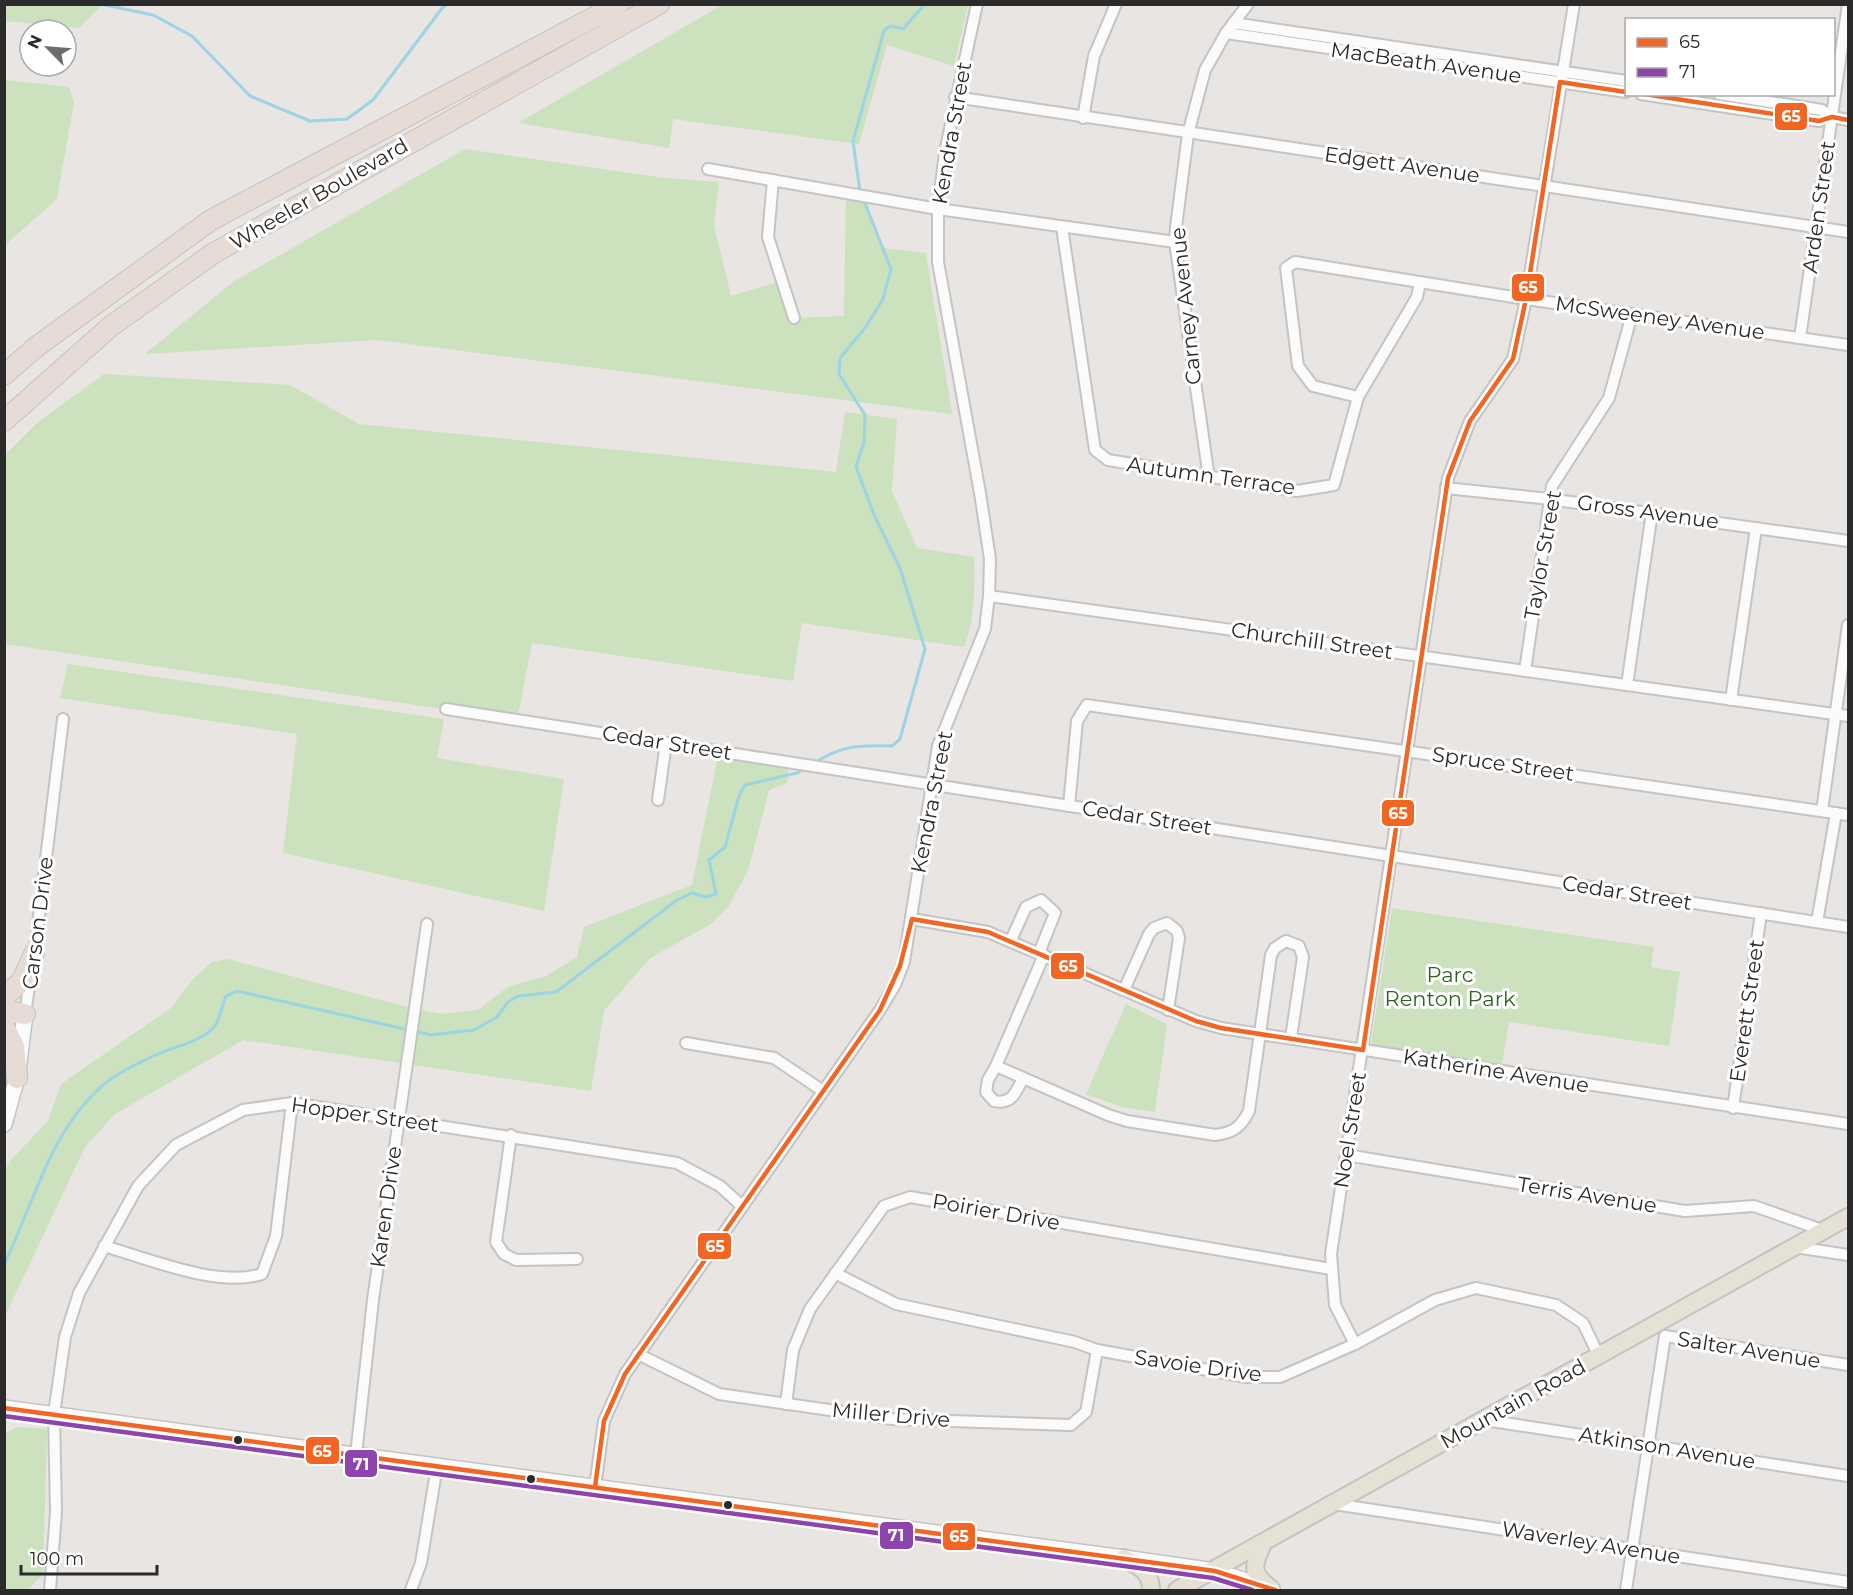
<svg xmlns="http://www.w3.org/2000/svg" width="1853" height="1595" font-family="Montserrat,sans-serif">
<rect width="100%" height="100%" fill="#e8e5e2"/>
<g fill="#cce1bd">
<polygon points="724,4 968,4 968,5 954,66 887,45 859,144 673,119 669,148 518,123"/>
<polygon points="4,5 5,4 102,5 79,28 5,21"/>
<polygon points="5,80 69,87 74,102 57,199 5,245"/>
<polygon points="465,149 664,178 719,182 714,225 731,296 782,281 794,318 844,316 846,193 862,196 882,248 926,253 952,414 377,340 145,354 233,282"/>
<path d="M104 374 290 385 359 424 836 472 845 412 897 419 892 491 917 548 974 557C975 587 975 619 964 647L802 623 793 681 532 643 517 720 5 644V455L37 423Z"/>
<polygon points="68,664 444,719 437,758 564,779 544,911 283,853 297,734 60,698"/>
<polygon points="719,751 789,762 787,783 769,790 748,871 728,907 711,924 650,958 604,1011 591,1091 243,1040 115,1114 85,1147 5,1316 4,1172 11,1160 48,1121 61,1084 171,1008 194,978 212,962 228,959 414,1009 443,1014 478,1010 508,987 546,976 577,957 584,927 692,885"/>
<polygon points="1392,908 1654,947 1651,967 1680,972 1669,1046 1509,1022 1502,1064 1371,1045"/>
<polygon points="1126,1004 1167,1024 1155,1112 1122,1107 1086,1094"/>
<polygon points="17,1427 47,1429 43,1575 27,1590 5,1590 5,1434"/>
</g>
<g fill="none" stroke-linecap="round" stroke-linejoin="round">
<g stroke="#9bd4e4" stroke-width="3">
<polyline points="100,4 153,15 192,36 250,96 310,121 347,119 373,100 443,7 448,4"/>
<polyline points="860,192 853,141 884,31 890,26 903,29 925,4"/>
<path d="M814 763C843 745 858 745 892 746L900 739 925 649 900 568 875 517 856 467 864 442 865 415 839 374 840 358 865 328 883 299 891 269 863 198"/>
<path d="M4 1265C34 1203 49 1133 102 1086 116 1073 140 1062 158 1054 175 1046 202 1042 215 1026 220 1019 222 1005 226 996L237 991 431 1035 474 1030 497 1017 508 1002 518 996 556 992 677 900 692 893 706 897 716 894 709 860 725 847 739 796 745 785 797 773 805 768"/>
</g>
<defs>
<g id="street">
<polyline points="1233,23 1626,81"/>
<polyline points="1226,33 1626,92"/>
<polyline points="1641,94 1819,121 1832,117"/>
<polyline points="1719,94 1822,110 1832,117 1848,120"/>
<polyline points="955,97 1848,232"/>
<polyline points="1083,118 1094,56 1116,4"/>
<polyline points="708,169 938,209 1175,242"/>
<polyline points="773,180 768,237 794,318"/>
<polyline points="1062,227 1095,450 1108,460 1297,491 1334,485 1358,397 1417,297 1420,282"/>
<polyline points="1800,338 1848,4"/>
<polyline points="1358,397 1313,386 1298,366 1286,268 1295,262 1526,299 1848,345"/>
<polyline points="1209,478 1175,242 1176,227 1188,134 1205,70 1226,33 1248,4"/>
<polyline points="1446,488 1549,499 1848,541"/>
<polyline points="989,596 1848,716"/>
<polyline points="1525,671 1552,486 1609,398 1632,314"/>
<polyline points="1627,685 1652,512"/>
<polyline points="1731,700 1756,528"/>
<polyline points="446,709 1848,927"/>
<polyline points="658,800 666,743"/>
<polyline points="1069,806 1077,721 1087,705 1848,815"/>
<polyline points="1822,811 1848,625"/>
<polyline points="912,919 988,932 1196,1021 1221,1028 1848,1124"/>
<polyline points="1817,922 1836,813"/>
<polyline points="1011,940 1026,907 1041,900 1055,913 1039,953"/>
<path d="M1044 955 996 1066 1108 1115 1127 1121 1215 1135C1233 1133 1241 1127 1249 1111L1271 955 1275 948 1286 941 1299 946 1303 957 1291 1038"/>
<polyline points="34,957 63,719"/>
<polyline points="1124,990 1149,934 1154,928 1167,923 1177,931 1179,938 1168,1010"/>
<polyline points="25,1014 31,973"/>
<polyline points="686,1043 774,1058 823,1091"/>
<path d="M996 1066 988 1080 986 1092 994 1101C1012 1105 1016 1092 1023 1078"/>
<polyline points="1733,1108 1761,913"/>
<polyline points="511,1135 496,1242 504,1254 516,1260 577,1259"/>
<polyline points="1346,1155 1685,1211 1754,1206 1825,1231"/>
<path d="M104 1246C149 1259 218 1288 262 1274L276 1236 292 1103"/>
<polyline points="1795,1247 1848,1255"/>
<polyline points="835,1273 896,1304 1075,1342 1097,1350 1246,1377 1280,1377 1355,1344 1435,1300 1476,1288 1556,1305 1583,1323 1599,1356"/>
<polyline points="1665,1336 1848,1365"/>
<polyline points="1355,1344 1335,1305 1331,1254 1448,478 1470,421 1513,359 1526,299 1574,4"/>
<polyline points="638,1354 719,1394 892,1419 1071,1425 1086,1412 1097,1350"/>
<polyline points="786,1404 793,1350 810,1309 884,1206 910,1197 1331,1269"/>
<polyline points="1485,1420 1848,1476"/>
<polyline points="356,1455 373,1300 427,924"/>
<polyline points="595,1487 604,1421 625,1374 880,1010 895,985 904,962 938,746 985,629 989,596 990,559 980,493 938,262 938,209 945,152 977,4"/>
<polyline points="1334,1504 1848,1582"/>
<polyline points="50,1590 56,1512 54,1414 65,1337 79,1293 138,1186 176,1145 243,1110 292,1103 677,1163 720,1186 742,1206"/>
<polyline points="411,1590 421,1563 437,1466"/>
<polyline points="1626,1590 1665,1336"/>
</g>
<g id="secondary">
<polyline points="4,1124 17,1078 25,1014"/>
<polyline points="4,1408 1124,1558 1215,1571 1272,1589"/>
</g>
<g id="primary">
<path d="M1263 1544C1252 1567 1251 1573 1271 1589"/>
<path d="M1124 1558C1139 1567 1151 1571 1151 1590"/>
<polyline points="1177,1590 1848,1217"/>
</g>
<g id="highway">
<polyline points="4,375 36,347 211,220 619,4"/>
<polyline points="4,421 111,326 214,253 659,4"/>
<polyline points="4,997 22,981 34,954"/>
<polyline points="4,1011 25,1014"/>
<polyline points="4,1027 14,1046 17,1078"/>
</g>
</defs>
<use href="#street" stroke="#c4c4c4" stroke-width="14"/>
<use href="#secondary" stroke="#c4c4c4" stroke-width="18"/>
<use href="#primary" stroke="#c5c3c2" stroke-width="20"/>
<use href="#highway" stroke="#c5c3c2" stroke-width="22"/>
<use href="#street" stroke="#fcfbfb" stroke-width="10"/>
<use href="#secondary" stroke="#fcfbfb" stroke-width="15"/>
<use href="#primary" stroke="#e5e1d5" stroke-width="16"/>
<use href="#highway" stroke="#e7dcd5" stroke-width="20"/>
<defs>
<g id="bus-1">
<polyline points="1644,94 1819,121 1832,117 1848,120"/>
<polyline points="4,1408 1215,1571 1275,1590"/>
<polyline points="595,1487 604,1421 625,1374 880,1010 900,966 912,919 988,932 1196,1021 1221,1028 1363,1050 1448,478 1470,421 1513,359 1526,299 1560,82 1626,92"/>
</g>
<polyline id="bus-2" points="4,1416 1213,1578 1252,1590"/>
</defs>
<use href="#bus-1" stroke="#fff" stroke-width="9"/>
<use href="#bus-2" stroke="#fff" stroke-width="9"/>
<use href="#bus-1" stroke="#f26522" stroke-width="4.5"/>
<use href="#bus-2" stroke="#8e44ad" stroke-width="4.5"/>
</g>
<g fill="#2b2b2b" stroke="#fff" stroke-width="2">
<circle cx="238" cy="1440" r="5"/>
<circle cx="531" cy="1479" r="5"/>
<circle cx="728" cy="1505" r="5"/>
</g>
<g text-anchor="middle" stroke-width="6" stroke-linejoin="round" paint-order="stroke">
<g font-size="21" fill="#2b2b2b" stroke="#fff">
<text transform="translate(1426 63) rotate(8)" y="7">MacBeath Avenue</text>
<text transform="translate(952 133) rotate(-80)" y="7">Kendra Street</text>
<text transform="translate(1402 165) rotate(8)" y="7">Edgett Avenue</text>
<text transform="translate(319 194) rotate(-30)" y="7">Wheeler Boulevard</text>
<text transform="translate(1819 207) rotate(-82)" y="7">Arden Street</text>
<text transform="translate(1186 306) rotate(-96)" y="7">Carney Avenue</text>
<text transform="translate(1660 318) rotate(8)" y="7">McSweeney Avenue</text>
<text transform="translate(1211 476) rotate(8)" y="7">Autumn Terrace</text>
<text transform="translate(1648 512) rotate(8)" y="7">Gross Avenue</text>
<text transform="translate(1543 555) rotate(-80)" y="7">Taylor Street</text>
<text transform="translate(1312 641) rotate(8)" y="7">Churchill Street</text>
<text transform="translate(667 743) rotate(9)" y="7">Cedar Street</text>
<text transform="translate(1503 764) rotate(8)" y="7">Spruce Street</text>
<text transform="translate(932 802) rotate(-79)" y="7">Kendra Street</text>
<text transform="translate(1147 818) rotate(9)" y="7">Cedar Street</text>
<text transform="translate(1627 893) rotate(9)" y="7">Cedar Street</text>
<text transform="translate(38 923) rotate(-83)" y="7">Carson Drive</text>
<text transform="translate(1747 1011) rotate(-82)" y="7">Everett Street</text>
<text transform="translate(1496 1071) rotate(9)" y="7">Katherine Avenue</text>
<text transform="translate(365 1115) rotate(8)" y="7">Hopper Street</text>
<text transform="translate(1350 1130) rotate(-81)" y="7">Noel Street</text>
<text transform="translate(1587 1195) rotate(9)" y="7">Terris Avenue</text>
<text transform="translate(386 1207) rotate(-82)" y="7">Karen Drive</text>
<text transform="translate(996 1212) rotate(10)" y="7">Poirier Drive</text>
<text transform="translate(1749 1350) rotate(9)" y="7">Salter Avenue</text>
<text transform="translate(1198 1366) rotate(8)" y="7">Savoie Drive</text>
<text transform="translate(1513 1404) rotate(-29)" y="7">Mountain Road</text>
<text transform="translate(891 1415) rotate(5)" y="7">Miller Drive</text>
<text transform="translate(1667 1448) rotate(9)" y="7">Atkinson Avenue</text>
<text transform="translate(1591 1543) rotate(9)" y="7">Waverley Avenue</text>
</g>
<g font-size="21" fill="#306220" stroke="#fff">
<text x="1450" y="982">Parc<tspan x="1450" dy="24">Renton Park</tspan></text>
</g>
</g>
<g stroke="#fff" stroke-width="2">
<rect x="1774" y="102" width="34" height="29" rx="6" fill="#f26522"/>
<rect x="1511" y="273" width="34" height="29" rx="6" fill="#f26522"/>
<rect x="1381" y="799" width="34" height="28" rx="6" fill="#f26522"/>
<rect x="1050" y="952" width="35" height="28" rx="6" fill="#f26522"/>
<rect x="697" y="1232" width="35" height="28" rx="6" fill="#f26522"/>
<rect x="305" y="1436" width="35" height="29" rx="6" fill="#f26522"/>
<rect x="344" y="1449" width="34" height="29" rx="6" fill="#8e44ad"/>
<rect x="879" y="1521" width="35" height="29" rx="6" fill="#8e44ad"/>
<rect x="942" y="1522" width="34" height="29" rx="6" fill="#f26522"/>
</g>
<g font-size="16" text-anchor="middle" font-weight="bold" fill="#fff">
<text x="1791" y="122">65</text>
<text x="1528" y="293">65</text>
<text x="1398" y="819">65</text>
<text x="1068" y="972">65</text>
<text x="715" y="1252">65</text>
<text x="322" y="1457">65</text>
<text x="361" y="1470">71</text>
<text x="896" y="1541">71</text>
<text x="959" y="1542">65</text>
</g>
<rect width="1853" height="1595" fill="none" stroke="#2b2b2b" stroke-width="12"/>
<rect x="1625" y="18" width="210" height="78" fill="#ffffff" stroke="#aaaaaa" stroke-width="1.5"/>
<rect x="1637" y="38" width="30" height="9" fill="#f26522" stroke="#aaaaaa" stroke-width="1.5"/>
<text x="1679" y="48" font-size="18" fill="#2b2b2b">65</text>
<rect x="1637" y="68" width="30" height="9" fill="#8e44ad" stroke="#aaaaaa" stroke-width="1.5"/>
<text x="1679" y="78" font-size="18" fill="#2b2b2b">71</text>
<g transform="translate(48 48) rotate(295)"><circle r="28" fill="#ffffff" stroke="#aaaaaa" stroke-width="1.5"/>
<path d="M0-4.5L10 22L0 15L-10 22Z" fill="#6d6c6b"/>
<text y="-9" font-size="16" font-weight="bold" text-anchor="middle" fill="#2b2b2b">N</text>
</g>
<path d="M21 1565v9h136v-9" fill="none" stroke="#2b2b2b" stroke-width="3"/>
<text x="30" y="1565" font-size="18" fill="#2b2b2b" stroke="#ffffff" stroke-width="4.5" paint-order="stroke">100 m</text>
</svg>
